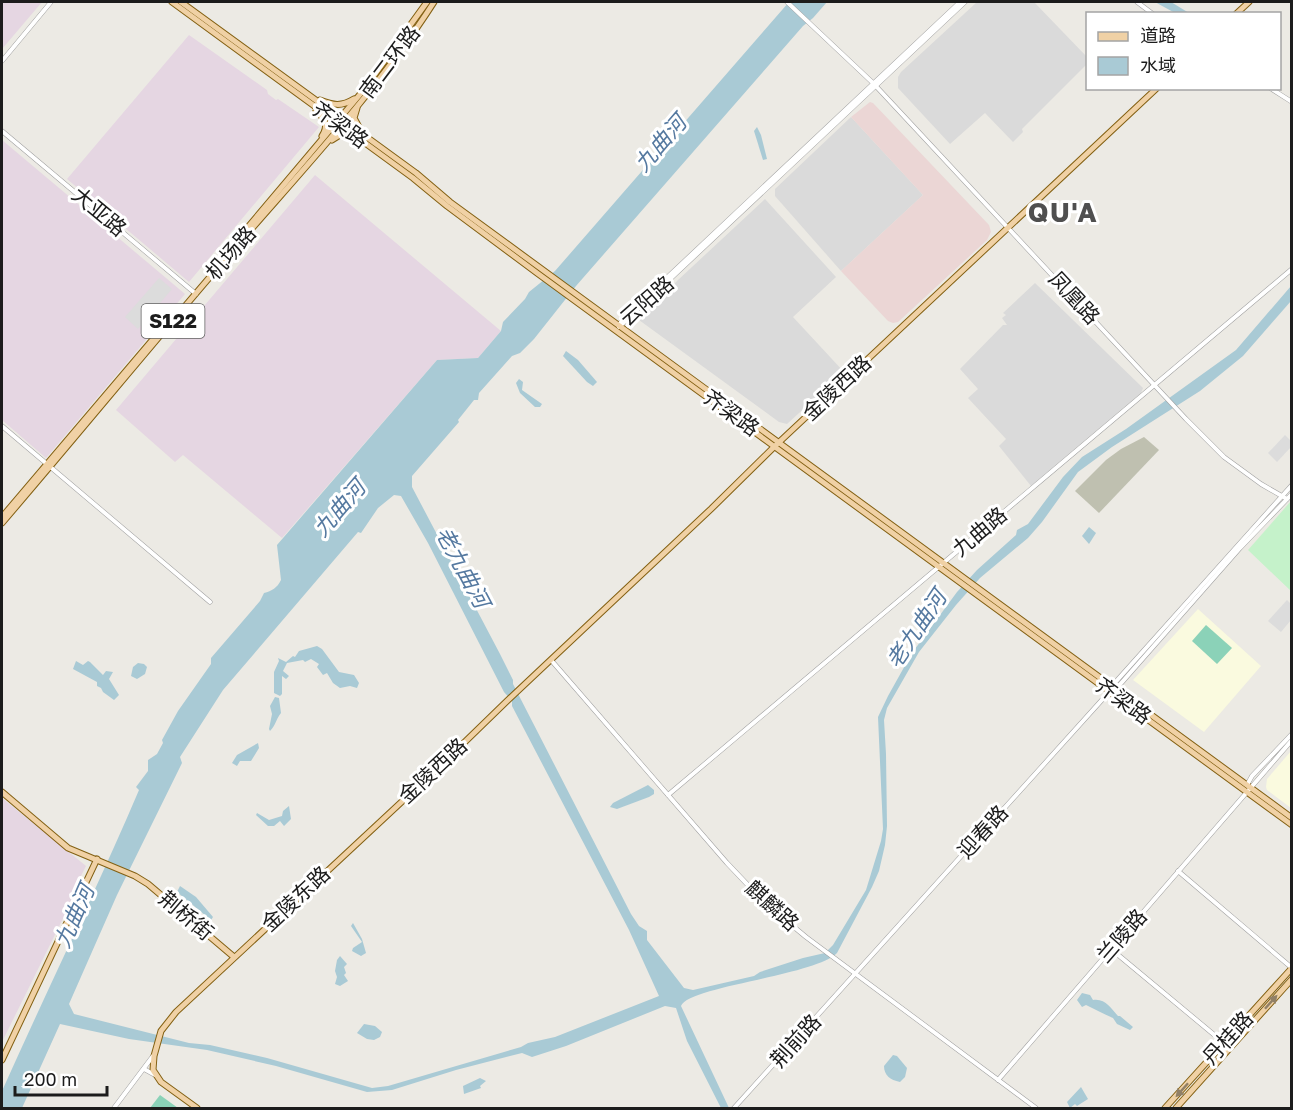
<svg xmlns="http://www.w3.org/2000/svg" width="1293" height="1110" font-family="'Golos Text','Noto Sans SC',sans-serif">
<rect width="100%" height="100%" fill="#eceae4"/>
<g fill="#dadada">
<polygon points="977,2 1034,2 1087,57 1087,64 1022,129 1023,132 1013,142 985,113 950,144 898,88 898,77 901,72"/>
<polygon points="851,117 923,195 841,271 775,196 775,189"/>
<polygon points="765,199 836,277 793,317 844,372 787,424 779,422 639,320 678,280"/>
<polygon points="1035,283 1143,388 1141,393 1031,486 999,446 1006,439 968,398 978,389 960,369 1003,325 1007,325 1002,318 1006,315 1003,313"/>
</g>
<polygon fill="#ebd6d5" points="870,102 873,103 989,225 991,232 987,240 898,322 893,323 888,321 841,271 923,195 851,117"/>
<g fill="#e5d6e2">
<polygon points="2,2 42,2 2,49"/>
<polygon points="189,35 267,90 268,94 276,100 278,99 319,127 189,282 67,179"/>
<polygon points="2,140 185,294 46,458 2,420"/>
<polygon points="315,175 501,331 478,358 437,360 282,538 183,455 175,462 116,410"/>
<polygon points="2,798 86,866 77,884 79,886 2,1042"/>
</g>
<g fill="#fafadf">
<polygon points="1198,609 1261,666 1204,732 1133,680"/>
<polygon points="1291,751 1291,808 1267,790 1266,787 1267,779"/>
</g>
<polygon fill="#bfc0b0" points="1144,437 1159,450 1099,513 1075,491 1106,460 1121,449"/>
<polygon fill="#c5f2ca" points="1291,501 1291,591 1248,550"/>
<g fill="#8bd2b8">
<polygon points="1206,625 1232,648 1217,664 1192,641"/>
<polygon points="160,1095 178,1108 150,1108"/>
</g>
<g fill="#dcdcdc">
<polygon points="159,278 172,289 138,329 125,317"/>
<polygon points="1285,435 1291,441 1291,447 1277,462 1268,453"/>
<polygon points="1287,600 1291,604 1291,620 1281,632 1268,621"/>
</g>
<g fill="#a9cad5" fill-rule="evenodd">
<path d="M789 2H827L813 18 803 26 576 286 534 339 520 353 512 356 479 393 478 400H474L458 420 459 422 412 476V487L500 654 513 680V684L631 914 639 926 647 931V940L684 988 693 990 754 976 760 972 803 958 825 953 833 945 866 890 881 841 883 829 878 717 888 696 912 653 957 592 977 570 1016 535 1017 530 1028 524 1063 477 1082 457 1126 429 1236 350 1291 286V301L1243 356 1200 391 1112 447 1078 472 1042 522 1028 538 980 578 956 605 919 652 887 708 884 720 886 754 887 826 885 845 879 871 872 887 837 953C814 976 689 986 681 1006L729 1108H721L687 1041 676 1008 665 1006 566 1046 532 1057 522 1053 456 1070 392 1090 367 1092 276 1066 207 1050 129 1039 60 1024 22 1108H2V1091C47 990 96 891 139 790L136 787 148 771V760L157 754 163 743 162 740 178 711 211 664V658L260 601 264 593C272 591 277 588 281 580L277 545 437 360 478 358 501 331 503 322 525 299 529 292 555 271ZM394 495 401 496 428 543 504 692 512 701V706L629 930 659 996 555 1037 528 1043 521 1047 388 1086 372 1088 267 1058 210 1045 189 1043 74 1014 69 1004 117 895 182 763 180 757 223 690 358 532 361 533 378 508Z"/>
<polygon points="1155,2 1171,2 1189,13 1175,13"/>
<polygon points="757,127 761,135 767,159 763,160 754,131"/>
<polygon points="566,351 578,360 597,382 593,386 587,382 563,356"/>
<polygon points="519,379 523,382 522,390 542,404 540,407 535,407 520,393 516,383"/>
<polygon points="1089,527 1096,533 1089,544 1082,536"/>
<polygon points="317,646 322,649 339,672 354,675 359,683 357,688 350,686 340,688 333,683 327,673 323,675 317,667 319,664 311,659 305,662 303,660 287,663 283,671 289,676 286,679 282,676 282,694 280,696 274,693 274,672 279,661 278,658 286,662 293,656 295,657 299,651"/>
<polygon points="76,661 83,665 88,661 90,662 103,675 106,671 113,672 109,679 119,695 114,700 103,692 101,688 97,686 97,682 73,669"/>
<polygon points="138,663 144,664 147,667 145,674 137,679 131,676 133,667"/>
<path d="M275 697 279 698 281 713C276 719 276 725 270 731L269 729 272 714 270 706Z"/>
<polygon points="258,743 259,748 251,761 240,761 237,766 232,763 237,755"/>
<polygon points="648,785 654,790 654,794 649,797 617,809 610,807 613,803"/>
<polygon points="289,806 291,819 284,826 280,821 274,826 268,826 256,815 257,813 269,820 282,816 283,811"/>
<polygon points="180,886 196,897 213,917 211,920 177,892"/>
<polygon points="353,923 362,939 366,953 361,956 352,951 353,948 362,942 351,926"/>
<polygon points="340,956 347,964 344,967 346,973 344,975 348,981 340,986 335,984 337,977 335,971 337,960"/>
<path d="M1082 993 1090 995 1093 1000C1105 998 1111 1008 1118 1016H1120L1133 1027 1130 1030 1117 1024 1113 1018C1103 1014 1095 1009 1086 1005L1082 1007 1077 1000Z"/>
<polygon points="364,1024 375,1026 382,1032 380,1037 374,1040 367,1039 357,1033"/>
<path d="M893 1055 897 1056 907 1068 905 1077 900 1082C890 1080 884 1075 884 1066Z"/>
<polygon points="480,1078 486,1081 480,1086 481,1088 464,1094 463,1086"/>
<polygon points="1081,1087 1088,1099 1077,1106 1075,1104 1070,1108 1067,1102"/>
</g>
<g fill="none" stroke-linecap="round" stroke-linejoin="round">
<defs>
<g id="minor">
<polyline points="787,2 873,83 1186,419 1224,457 1261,484 1287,499"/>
<polyline points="1137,2 1153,14"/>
<polyline points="2,61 51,2"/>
<polyline points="1270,88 1292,102"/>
<polyline points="2,131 196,294"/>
<polyline points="619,325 623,319 960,2"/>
<polyline points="619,327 965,2"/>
<polyline points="2,426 210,602"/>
<polyline points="551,660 727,863 764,902 806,937 1036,1108"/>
<polyline points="1112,686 1292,485"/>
<polyline points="1247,785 1252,776 1292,734"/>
<polyline points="668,795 1292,269"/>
<polyline points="1178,871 1292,968"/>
<polyline points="1111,949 1224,1043"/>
<polyline points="144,1069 155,1075"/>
<polyline points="998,1080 1292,740"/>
<polyline points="114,1108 153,1056"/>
<polyline points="734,1108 1110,691 1116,689 1240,548 1292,494"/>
</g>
<g id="major">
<polyline points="172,2 413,178 447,206 537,273 1292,825"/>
<polyline points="181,2 416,173 450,202 1292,818"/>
<polyline points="1236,14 1249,2"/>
<path d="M320 100C333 105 341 107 354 99"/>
<polyline points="357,108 354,118 360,129"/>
<path d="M316 111C325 119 329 125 322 136"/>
<polyline points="332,140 340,135 354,137"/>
<polyline points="243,233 362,92 427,2"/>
<polyline points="2,517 154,338"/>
<path d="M2 523C80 432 156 339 234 249 303 169 377 91 434 2"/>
<polyline points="2,792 68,848 135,876 148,884 234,957"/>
<polyline points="2,1060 97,859"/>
<polyline points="197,1108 161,1082 153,1070 154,1056 161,1031 176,1012 438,768 507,701 711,509 775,446 1157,88"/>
<polyline points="1165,1108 1292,968"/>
<polyline points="1176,1108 1292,979"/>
</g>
</defs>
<use href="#minor" stroke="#a0a0a0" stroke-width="5"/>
<use href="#major" stroke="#836012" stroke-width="7"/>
<use href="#minor" stroke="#fff" stroke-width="4"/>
<use href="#major" stroke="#f0d1a5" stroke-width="5"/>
</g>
<defs><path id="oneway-solid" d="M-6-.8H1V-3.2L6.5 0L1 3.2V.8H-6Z" transform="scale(1.5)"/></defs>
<g fill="#918067">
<use href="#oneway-solid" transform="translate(1271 1002) rotate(-48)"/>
<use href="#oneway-solid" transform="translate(1182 1090) rotate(132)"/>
</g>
<g text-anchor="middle" stroke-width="6" stroke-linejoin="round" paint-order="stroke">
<rect fill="#fff" stroke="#606060" stroke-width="1.5" x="141.5" y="304" width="63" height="34" rx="4.5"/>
<g font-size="20" font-weight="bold" fill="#1c1c1c">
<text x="173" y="328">S122</text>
</g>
<g font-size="21" fill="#1c1c1c" stroke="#fff">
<text transform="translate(390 62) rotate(-53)" y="7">南二环路</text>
<text transform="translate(340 125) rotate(36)" y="7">齐梁路</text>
<text transform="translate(99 212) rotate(40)" y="7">大亚路</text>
<text transform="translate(231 253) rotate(-49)" y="7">机场路</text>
<text transform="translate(1074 298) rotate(47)" y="7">凤凰路</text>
<text transform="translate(647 301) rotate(-41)" y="7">云阳路</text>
<text transform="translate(837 388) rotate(-43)" y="7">金陵西路</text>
<text transform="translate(731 413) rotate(36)" y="7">齐梁路</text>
<text transform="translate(980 532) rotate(-40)" y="7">九曲路</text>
<text transform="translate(1123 701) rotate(36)" y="7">齐梁路</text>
<text transform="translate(433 771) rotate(-43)" y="7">金陵西路</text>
<text transform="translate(983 832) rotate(-48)" y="7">迎春路</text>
<text transform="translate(296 899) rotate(-43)" y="7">金陵东路</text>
<text transform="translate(772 906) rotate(42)" y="7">麒麟路</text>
<text transform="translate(186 916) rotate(40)" y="7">荆桥街</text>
<text transform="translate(1122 936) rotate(-49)" y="7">兰陵路</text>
<text transform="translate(1228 1038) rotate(-48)" y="7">丹桂路</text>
<text transform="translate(796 1041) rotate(-48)" y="7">荆前路</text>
</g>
<g font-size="22" font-style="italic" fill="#5579a0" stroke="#fff">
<text transform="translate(660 143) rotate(-49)" y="8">九曲河</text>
<text transform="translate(339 508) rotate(-49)" y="8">九曲河</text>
<text transform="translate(463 567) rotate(62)" y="8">老九曲河</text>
<text transform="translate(916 629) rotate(-56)" y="8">老九曲河</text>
<text transform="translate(74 916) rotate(-66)" y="8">九曲河</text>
</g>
<g font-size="27" font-weight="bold" letter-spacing="1.5" fill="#4f4f4f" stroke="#fff">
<text x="1063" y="222">QU'A</text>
</g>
</g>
<rect width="1293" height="1110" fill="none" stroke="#1c1c1c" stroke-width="6"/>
<rect x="1086" y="12" width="195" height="78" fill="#ffffff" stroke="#a4a4a4" stroke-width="1.5"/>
<rect x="1098" y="32" width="30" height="9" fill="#f0d1a5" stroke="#a4a4a4" stroke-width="1.5"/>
<text x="1140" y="42" font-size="18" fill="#1c1c1c">道路</text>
<rect x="1098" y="57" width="30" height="18" fill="#a9cad5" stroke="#a4a4a4" stroke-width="1.5"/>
<text x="1140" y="72" font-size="18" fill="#1c1c1c">水域</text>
<path d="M15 1086v9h92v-9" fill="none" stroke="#1c1c1c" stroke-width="3"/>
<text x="24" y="1086" font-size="18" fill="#1c1c1c" stroke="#ffffff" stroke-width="4.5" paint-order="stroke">200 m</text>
</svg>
